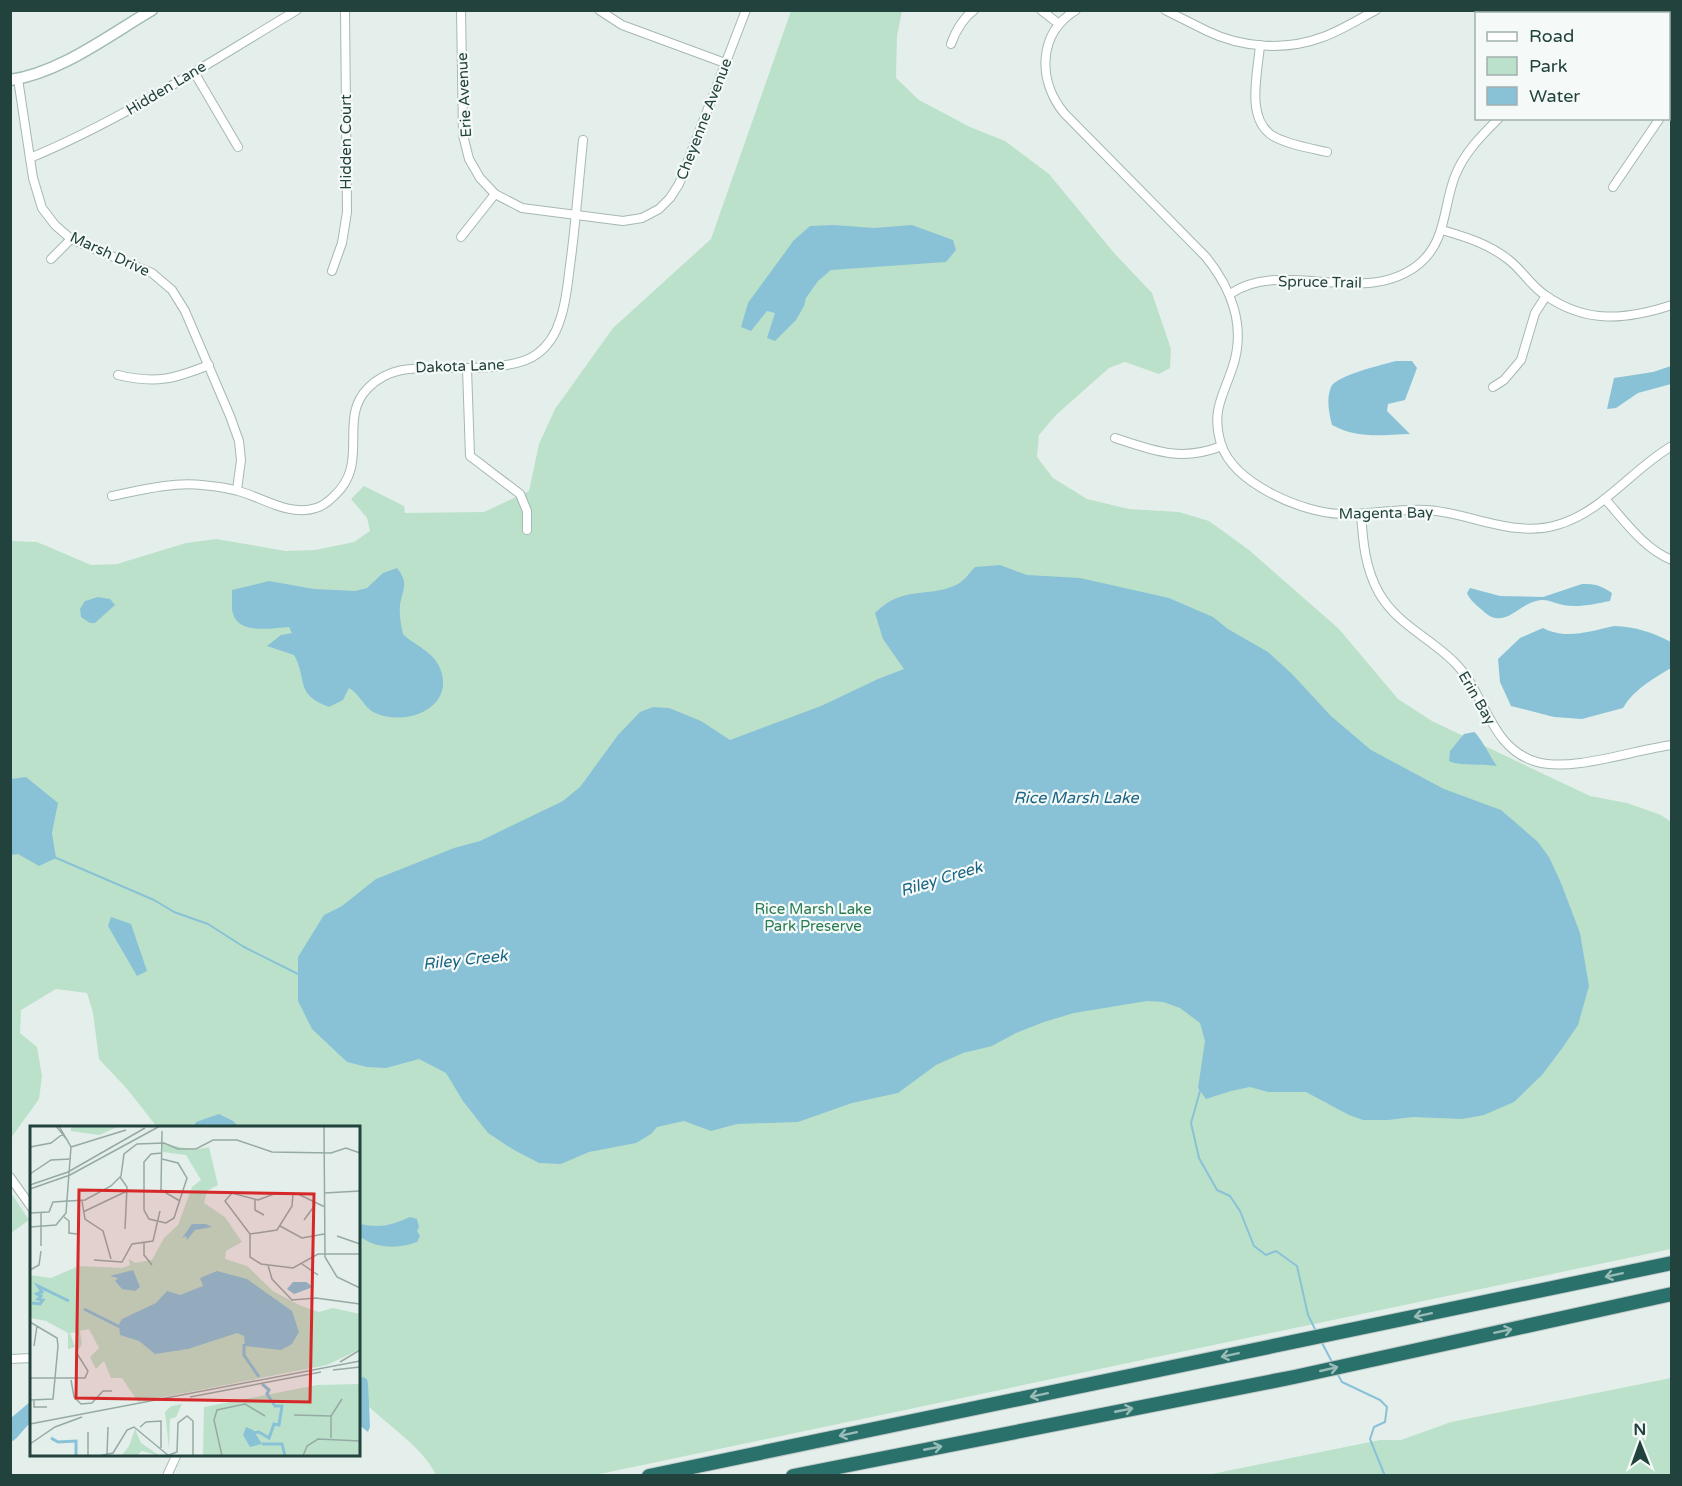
<svg xmlns="http://www.w3.org/2000/svg" width="1682" height="1486" font-family="'Varela Round',sans-serif">
<rect width="100%" height="100%" fill="#e4efeb"/>
<g fill="#bce1ca">
<path d="M791 11H902L897 36 896 78 919 100 970 127 1005 141 1049 174 1115 254 1152 293 1171 349 1170 368 1159 374 1125 362 1109 368 1056 415 1039 435 1037 457 1053 478 1087 499 1129 509 1179 512 1209 521 1249 550 1339 629 1398 699 1432 721 1590 796 1627 803 1661 815 1671 822V1249L595 1475H436C422 1445 382 1422 359 1397L358 1128 157 1127 128 1090 99 1059 93 1013 87 993 56 989 21 1010 20 1033 37 1047 42 1076 39 1099 11 1138 10 1015 12 1014 10 1013 11 541 37 542 91 565 117 564 186 543 216 539 286 551 315 550 354 542 370 531 367 518 351 499 364 486 404 506 405 513 484 512 529 491 539 444 555 409 613 328 711 239Z"/>
<polygon points="11,1193 29,1220 11,1233 10,1233"/>
<polygon points="1671,1378 1671,1475 1207,1475 1380,1440 1401,1440 1451,1422"/>
</g>
<g fill="#89c2d7">
<polygon points="834,225 874,228 912,225 953,240 956,250 946,262 831,270 818,281 806,298 804,306 796,320 775,341 767,338 775,313 767,311 751,331 741,327 748,303 794,240 810,226"/>
<path d="M1396 361H1412L1417 368 1405 400 1388 404 1387 411 1410 434C1381 435 1358 439 1332 425 1329 413 1326 399 1331 387 1337 375 1382 365 1396 361Z"/>
<polygon points="1671,366 1671,384 1638,393 1616,408 1607,409 1614,378 1653,372"/>
<path d="M1000 565 1027 575 1080 578 1169 598 1213 617 1228 629 1268 652 1292 674 1331 716 1371 750 1444 789 1501 810 1538 842 1549 857 1561 883 1580 933 1589 986 1578 1025 1563 1047 1542 1075 1514 1102 1484 1115 1462 1119 1413 1117 1388 1120H1363L1349 1115 1306 1092H1268L1250 1087 1231 1091 1206 1099 1198 1088 1205 1041 1200 1023 1180 1008 1163 1002 1147 1001 1074 1013 1044 1022 1016 1033 992 1046 963 1053 936 1065 898 1093 852 1103 798 1122 737 1124 711 1131 684 1121 657 1127 651 1134 636 1143 589 1152 561 1164 539 1163 514 1150 488 1133 463 1101 446 1073 419 1059 386 1068 367 1067 347 1062 312 1029 298 1001V957L324 915 342 906 376 879 454 848 480 841 563 801 580 787 618 735 640 712 653 707 669 708 701 721 730 740 821 706 878 679 904 669 883 639 875 613C904 584 929 599 958 584 965 580 970 572 975 567Z"/>
<path d="M397 568C409 583 403 588 400 605 399 615 401 625 403 634 415 646 433 651 440 668 456 708 406 727 375 713 364 708 360 694 349 688L343 700 329 707C294 694 308 680 294 655L267 646 281 635 292 633 289 627C271 628 235 636 232 609 232 603 232 596 232 590L269 581 314 589 355 591 367 588 383 573Z"/>
<path d="M1582 584C1596 584 1600 585 1612 593L1610 601C1595 604 1578 608 1563 605 1553 603 1547 598 1536 601 1516 606 1503 631 1482 610 1476 605 1470 600 1467 593L1470 588 1500 596 1543 597Z"/>
<polygon points="98,597 110,599 115,605 95,623 90,623 81,617 80,609 85,601"/>
<path d="M1614 626C1636 627 1652 632 1671 642V668C1653 679 1634 689 1623 708L1582 719 1554 717 1511 706 1500 682 1498 659 1520 638 1543 628C1565 640 1591 631 1614 626Z"/>
<path d="M1474 732C1480 736 1491 758 1497 766 1484 764 1458 766 1449 761L1450 751 1464 734Z"/>
<polygon points="26,777 58,803 52,833 56,858 39,866 18,854 11,855 11,779"/>
<polygon points="111,917 131,924 147,971 137,976 108,926"/>
<polygon points="219,1114 233,1121 239,1127 193,1127 196,1122"/>
<path d="M410 1217 417 1219 419 1227 417 1231 420 1236 417 1242C398 1249 376 1249 359 1236V1224C381 1228 389 1226 410 1217Z"/>
<polygon points="363,1377 367,1379 368,1384 370,1427 368,1432 359,1425 359,1379"/>
<path d="M31 1401V1423C23 1428 20 1437 11 1442V1418Z"/>
</g>
<g fill="none" stroke-linecap="round" stroke-linejoin="round">
<g stroke="#89c2d7" stroke-width="2">
<polyline points="54,857 154,900 174,912 208,924 244,947 300,975"/>
<polyline points="1200,1091 1191,1123 1199,1158 1217,1190 1230,1196 1240,1211 1254,1246 1266,1255 1276,1251 1297,1266 1308,1315 1317,1333"/>
<polyline points="1321,1341 1332,1362"/>
<polyline points="1337,1373 1342,1382 1380,1400 1387,1407 1385,1422 1374,1427 1370,1439 1385,1476"/>
</g>
<defs>
<g id="street">
<polyline points="461,10 463,135 469,159 480,178 495,194 522,208 623,221 642,218 659,209 670,198 679,184 746,10"/>
<polyline points="599,10 622,25 725,63"/>
<polyline points="1041,10 1059,24"/>
<path d="M1076 10C1037 34 1038 81 1064 113L1206 257C1231 288 1246 326 1233 366 1223 397 1211 410 1221 444 1234 484 1303 513 1341 514 1370 515 1399 508 1427 510 1471 513 1513 538 1557 525 1603 512 1632 469 1672 446"/>
<path d="M1165 10C1179 17 1193 24 1207 31 1242 48 1286 51 1323 37 1342 30 1359 19 1376 10"/>
<polyline points="1535,10 1535,14"/>
<polyline points="1605,10 1612,14"/>
<polyline points="1668,22 1672,19"/>
<path d="M951 44C956 30 962 19 974 10"/>
<path d="M1260 45C1258 72 1245 119 1273 136 1289 145 1310 148 1327 152"/>
<polyline points="1668,61 1672,63"/>
<polyline points="194,72 238,147"/>
<polyline points="18,79 33,178 42,208 55,225 71,239 152,273 172,290 185,311 230,416 239,441 241,460 237,490"/>
<polyline points="1668,106 1672,102"/>
<path d="M30 158C124 119 210 62 297 10"/>
<polyline points="1613,187 1660,118"/>
<path d="M1442 230C1466 237 1489 244 1509 260 1522 270 1531 286 1545 295 1586 324 1626 320 1672 305"/>
<polyline points="461,237 495,194"/>
<polyline points="51,259 71,239"/>
<polyline points="332,271 342,243 347,212 345,10"/>
<path d="M1230 294C1282 257 1364 309 1419 264 1447 241 1443 206 1455 176 1464 153 1481 136 1499 118"/>
<polyline points="467,368 470,456 520,494 527,511 527,530"/>
<path d="M118 375C156 384 174 379 209 365"/>
<polyline points="1493,387 1504,380 1521,360 1535,313 1546,296"/>
<path d="M1115 438C1154 451 1181 462 1222 446"/>
<path d="M112 496C141 490 172 482 202 485 213 486 226 487 238 491 262 497 289 517 316 508 323 506 329 501 334 496 371 463 337 419 368 388 389 367 413 368 440 368 466 368 516 370 537 354 548 346 556 333 560 320 567 301 568 278 571 258 576 219 579 179 583 140"/>
<path d="M1605 499C1624 520 1644 549 1672 560"/>
<path d="M1361 514C1363 542 1365 568 1379 593 1397 624 1427 636 1452 660 1486 691 1488 748 1537 762 1573 772 1633 750 1672 745"/>
<polyline points="10,1177 32,1208"/>
<polyline points="10,1359 32,1358"/>
<polyline points="167,1476 177,1454"/>
</g>
<path id="secondary" d="M10 80C60 73 109 35 152 10"/>
<g id="highway">
<polyline points="649,1476 1672,1263"/>
<polyline points="793,1476 1294,1377 1672,1294"/>
</g>
</defs>
<use href="#street" stroke="#a6b8b3" stroke-width="10"/>
<use href="#secondary" stroke="#a1bbb5" stroke-width="13"/>
<use href="#highway" stroke="#c1cac9" stroke-width="16"/>
<use href="#street" stroke="#fff" stroke-width="8"/>
<use href="#secondary" stroke="#fff" stroke-width="10"/>
<use href="#highway" stroke="#2b716b" stroke-width="14"/>
</g>
<defs><path id="oneway-shaft" d="M-6 0H5M1.5-3L5.5 0L1.5 3" fill="none" stroke-width="1.6" stroke-linecap="round" stroke-linejoin="round" transform="scale(1.5)"/></defs>
<g stroke="#9abcb9">
<use href="#oneway-shaft" transform="translate(1614 1275) rotate(168)"/>
<use href="#oneway-shaft" transform="translate(1423 1315) rotate(168)"/>
<use href="#oneway-shaft" transform="translate(1503 1331) rotate(-12)"/>
<use href="#oneway-shaft" transform="translate(1230 1355) rotate(168)"/>
<use href="#oneway-shaft" transform="translate(1329 1369) rotate(-13)"/>
<use href="#oneway-shaft" transform="translate(1039 1395) rotate(168)"/>
<use href="#oneway-shaft" transform="translate(1124 1410) rotate(-11)"/>
<use href="#oneway-shaft" transform="translate(848 1434) rotate(168)"/>
<use href="#oneway-shaft" transform="translate(933 1448) rotate(-11)"/>
</g>
<g text-anchor="middle" stroke-width="4.5" stroke-linejoin="round" paint-order="stroke">
<g font-size="15" fill="#22423d" stroke="#f5faf8">
<text transform="translate(166 88) rotate(-31)" y="5">Hidden Lane</text>
<text transform="translate(464 95) rotate(-93)" y="5">Erie Avenue</text>
<text transform="translate(704 119) rotate(-69)" y="5">Cheyenne Avenue</text>
<text transform="translate(346 142) rotate(-90)" y="5">Hidden Court</text>
<text transform="translate(110 254) rotate(25)" y="5">Marsh Drive</text>
<text transform="translate(1320 282) rotate(1)" y="5">Spruce Trail</text>
<text transform="translate(460 366) rotate(-2)" y="5">Dakota Lane</text>
<text transform="translate(1386 513) rotate(-1)" y="5">Magenta Bay</text>
<text transform="translate(1477 698) rotate(60)" y="5">Erin Bay</text>
</g>
<g font-size="15" fill="#287c53" stroke="#f5faf8">
<text x="813" y="914">Rice Marsh Lake<tspan x="813" dy="17">Park Preserve</tspan></text>
</g>
<g font-size="16" font-style="italic" fill="#176483" stroke="#f5faf8">
<text x="1076" y="803">Rice Marsh Lake</text>
<text transform="translate(941 878) rotate(-17)" y="6">Riley Creek</text>
<text transform="translate(465 959) rotate(-6)" y="6">Riley Creek</text>
</g>
</g>
<g transform="translate(30 1126)">
<rect width="330" height="330" fill="#e4efeb"/>
<path d="M41 0H90L69 9 41 5ZM132 17 164 24 179 21 188 59 177 65 174 77 195 91 212 116 196 125 195 133 217 140 243 165 269 179 289 186 303 182 330 188V223L297 239 108 276 92 252H81L74 235 66 243 60 231 69 222 59 203 50 205 52 218 48 224V206L40 207 45 221 38 223V207L16 195 0 192V149L21 152 49 140 92 142 100 139 99 133 105 137 122 134 134 112 148 99 162 61 171 54 156 29 133 26ZM330 258V330H173L174 281 287 259ZM152 278 146 291 140 293 139 323 135 286 141 280ZM105 303 111 317 130 330 112 325 106 330H91L99 320Z" fill="#bce1ca"/>
<path d="M162 98H176L182 101 165 104 157 114 156 110 152 112ZM103 144 110 161 105 165 92 163 85 155 88 152 80 150ZM187 145 217 153 262 185 269 206 262 218 251 224 215 220 214 210 207 207 158 223 125 228 109 215 90 209 89 198 92 193 126 177 137 165 150 169 173 160 170 152ZM263 156H276L283 161 264 168 257 163ZM216 301 223 304 232 318 220 321 213 309Z" fill="#89c2d7"/>
<path fill="none" stroke="#89c2d7" stroke-width="3" d="M2 177 10 178 13 174 8 173 11 170 7 168 12 166 8 160 39 175M54 183 90 201M214 218V229L229 251M222 307 229 306 239 312 244 298 249 299 252 280H245L237 268 239 264 232 258M21 312 28 316 46 315V330M232 318H252L255 330"/>
<path fill="none" stroke="#96aaa5" stroke-width="1.5" d="M26 0 38 15M294 0 295 131 307 151 330 162M132 5 131 64 150 75M0 21 21 17 34 7M41 21 96 4M132 33 148 37 157 52 144 92 136 97 119 93 114 84V36L121 28 132 27M0 48 21 34 41 33M90 51 97 61 95 103M0 59 38 46 115 2M0 63 40 49 130 0M294 67 330 65M225 74V84L234 89M52 75 55 93 73 105 81 133M295 81 268 68H244L228 74 202 67 195 75 220 108V131L231 138 263 142 288 128H330M11 86V120M53 86 97 65M0 87 19 86 23 76 55 74 81 60 91 50 94 28 107 18 134 17 148 23H166L183 14H207L242 26 301 27 316 22 330 27M34 91 39 95V107L47 108M274 94 285 79M250 100 272 112 294 108M0 101 26 99 36 87 41 21 29 0M220 108 247 104 262 80 263 68M307 110 330 118M114 117V129L122 139M64 134 92 136 102 118 123 115 130 85M272 138 288 149M238 139 242 153 262 174 286 172 330 178M0 144 9 139 11 125M0 196 27 212 28 220 23 273 0 274M4 220 7 200M310 236 330 224M303 244 330 241M0 252H55L58 245 46 226M41 254 44 271 51 278 62 277 73 265H82M160 271 291 246M4 274V281H17M264 289 301 290M0 298 330 235M110 301 116 296 131 295V322M58 306V330M301 312V290L312 273M0 318 25 301 52 291M77 329 78 301M139 329 147 326 148 297 157 290 163 295V330M68 330 83 327 97 304 104 301 139 330M192 330 184 294 187 284 215 278 235 290M273 330 277 320 288 313 330 315"/>
<path fill="#d62828" fill-opacity="0.15" stroke="#d62828" stroke-width="3" d="M49 64 284 68 280 276 46 272Z"/>
<rect width="330" height="330" fill="none" stroke="#22423d" stroke-width="3"/>
</g>
<rect width="1682" height="1486" fill="none" stroke="#22423d" stroke-width="24"/>
<rect x="1475" y="12" width="195" height="108" fill="#f5faf8" stroke="#a1b0ad" stroke-width="1.5"/>
<rect x="1487" y="32" width="30" height="9" fill="#ffffff" stroke="#a1b0ad" stroke-width="1.5"/>
<text x="1529" y="42" font-size="18" fill="#22423d">Road</text>
<rect x="1487" y="57" width="30" height="18" fill="#bce1ca" stroke="#a1b0ad" stroke-width="1.5"/>
<text x="1529" y="72" font-size="18" fill="#22423d">Park</text>
<rect x="1487" y="87" width="30" height="18" fill="#89c2d7" stroke="#a1b0ad" stroke-width="1.5"/>
<text x="1529" y="102" font-size="18" fill="#22423d">Water</text>
<g transform="translate(1640 1444) rotate(359)" stroke="#f5faf8" stroke-width="4.5" paint-order="stroke">
<path d="M0-4.5L10 22L0 15L-10 22Z" fill="#22423d"/>
<text y="-9" font-size="16" font-weight="bold" text-anchor="middle" fill="#22423d">N</text>
</g>
</svg>
